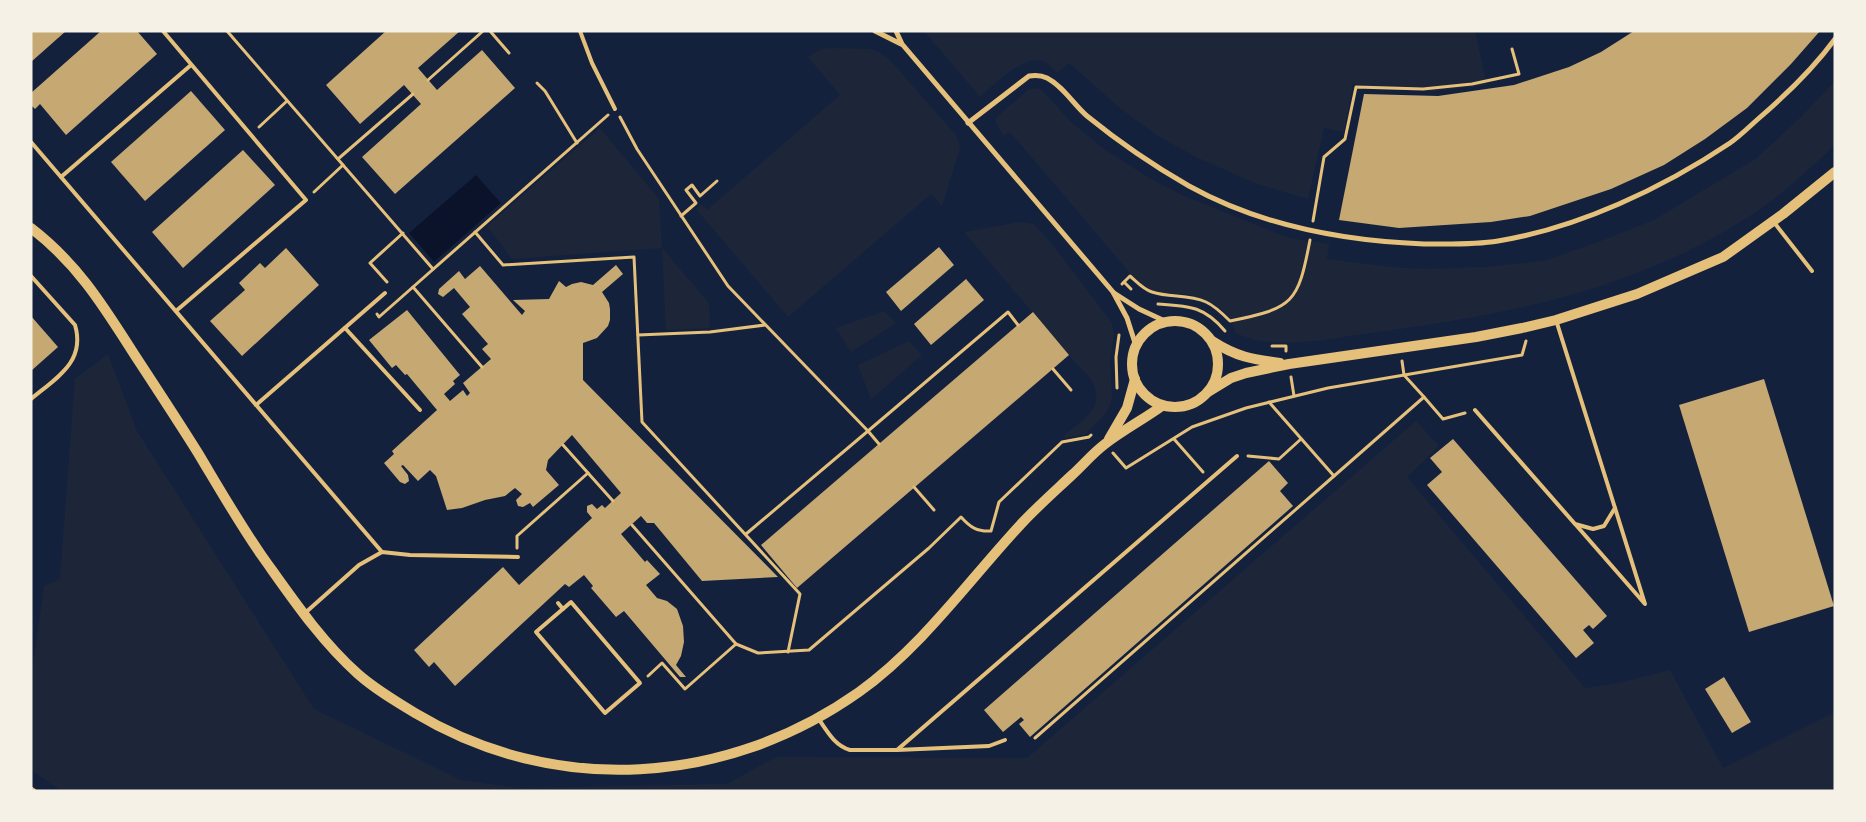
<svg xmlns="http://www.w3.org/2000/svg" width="1866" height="822" font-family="'Roboto Condensed',sans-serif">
<rect width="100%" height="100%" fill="#14213d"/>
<g fill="#1d2539">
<path d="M924 31H1475L1487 85 1436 91 1401 90 1353 84 1344 132 1324 128 1308 199 1257 184 1198 158 1158 136 1121 109 1069 63 1057 73C1053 70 1049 64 1045 62 1025 52 994 85 980 97Z"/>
<polygon points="828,48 872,49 880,53 889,59 956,135 960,145 959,151 942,206 931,194 788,317 696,209 701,204 707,210 840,95 808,57 819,50"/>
<path d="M1835 81V145C1812 166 1789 189 1763 207 1647 288 1509 315 1371 333 1331 338 1273 352 1236 333L1230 318 1220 308 1207 301 1187 294H1164L1152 291 1135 279 1010 132 1004 136 996 123V119L999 115 1028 90 1035 88 1042 90 1070 121 1104 149 1151 179 1182 195 1289 238 1329 244 1327 259 1390 267 1424 269 1484 267 1544 261 1601 241 1654 220 1757 158 1801 117Z"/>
<polygon points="600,128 659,199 662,248 709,303 710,328 666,330 662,248 512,259 487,226"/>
<path d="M1020 222 1034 224 1052 244 1112 323 1114 335 1110 360 1112 395 1111 403 1105 414 1086 434 1065 438 1063 436C1071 429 1083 422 1090 413 1104 397 1093 377 1078 366L964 232Z"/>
<polygon points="884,311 896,323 851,352 836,328"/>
<polygon points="909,341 922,355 871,399 858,365"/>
<polygon points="108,354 137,431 314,709 461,780 518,788 727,784 776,757 1027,758 1416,421 1439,446 1407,477 1585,688 1619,683 1670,670 1723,768 1835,712 1835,791 61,791 31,770 31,678 44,586 60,579 75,379"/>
</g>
<polygon fill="#0b132b" points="476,175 501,203 434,262 409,233"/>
<g fill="#c6a872">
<polygon points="31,31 66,31 31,62"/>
<polygon points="101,31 137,31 157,54 66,135 40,104 35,109 31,105 31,93"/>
<polygon points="386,31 460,31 418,68 437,90 482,50 515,88 395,194 362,157 421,104 404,85 360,124 326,85"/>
<polygon points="1634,31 1820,31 1791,64 1747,108 1705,139 1664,165 1611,189 1530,216 1491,222 1399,228 1339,220 1364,94 1438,96 1514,85 1569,67 1601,52"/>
<polygon points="191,91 225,130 145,201 111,162"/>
<polygon points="243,150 275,185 183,268 152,232"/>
<polygon points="939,247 954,265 901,311 886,292"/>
<polygon points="286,248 319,285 242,356 210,321 245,290 239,283 260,263 265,268"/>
<polygon points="616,265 623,274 602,292 609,303 610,309 610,320 608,326 597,338 583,343 583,380 778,577 702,581 654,523 647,523 641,516 621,534 645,562 647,560 660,574 646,585 657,598 667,601 677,609 683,626 684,642 681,656 676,665 686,677 680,677 624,611 616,617 591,588 593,586 584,575 569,587 565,584 455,686 434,662 429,667 414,650 503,567 519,585 592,518 587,512 587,506 592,504 597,509 602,505 605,508 621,493 572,435 548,460 546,470 559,485 533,507 530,503 523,507 518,506 516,500 522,494 515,488 505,496 485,500 462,508 447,510 436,476 430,470 418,481 403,465 401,466 408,475 409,481 405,484 400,482 384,463 394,454 392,451 437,410 407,374 405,375 396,365 392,368 369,340 407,310 460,375 453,381 455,384 444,394 450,401 463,390 467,396 470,393 463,383 491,359 482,349 488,344 462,314 470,307 454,288 443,297 438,294 439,289 459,271 465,279 480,266 522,315 525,311 513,300 549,299 559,281 566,287 572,284 581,282 593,285"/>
<polygon points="966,279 984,300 931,345 914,324"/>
<polygon points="1033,312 1069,355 797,588 761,545"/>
<polygon points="31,316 58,347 31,371"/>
<polygon points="1764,379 1834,606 1749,632 1679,405"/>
<polygon points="1453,439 1607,616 1593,629 1589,625 1583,630 1594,643 1576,658 1427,485 1442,472 1430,458"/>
<polygon points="1269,461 1288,483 1280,491 1293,506 1030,737 1019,724 1024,720 1021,717 1003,732 984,710"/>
<polygon points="1724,677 1751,722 1732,733 1705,689"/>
</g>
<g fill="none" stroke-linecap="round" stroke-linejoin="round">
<g stroke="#e5c07b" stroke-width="3">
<polyline points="227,31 433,269"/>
<polyline points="490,31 509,53"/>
<polyline points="428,80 483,31"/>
<polyline points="537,83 545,91 577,143"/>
<polyline points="620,117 637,149 728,286 868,431 746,534"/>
<polyline points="259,127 287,101"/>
<polyline points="338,159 413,94"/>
<polyline points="314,192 343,165"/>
<polyline points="681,216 696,203 686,190 692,185 700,196 717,181"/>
<polyline points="1313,221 1324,157 1345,139 1356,87 1423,89 1472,84 1519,74 1512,49"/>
<polyline points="475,232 503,265 634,257 642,422 800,594 788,652"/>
<polyline points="387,282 370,263 403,233"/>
<path d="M1124 282 1130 276C1137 282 1143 289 1152 292 1170 298 1188 294 1206 302 1215 306 1223 314 1230 321 1294 308 1298 303 1310 240"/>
<polyline points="1122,284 1124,282 1131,289"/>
<polyline points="413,287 608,115"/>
<path d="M1158 304C1189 306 1204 306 1225 331"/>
<polyline points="377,314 379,317 413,287 482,367"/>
<polyline points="638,335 710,332 765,325"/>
<polyline points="1272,346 1286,346 1286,351"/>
<polyline points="1402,361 1404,375 1424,397"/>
<polyline points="1053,369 1071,390"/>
<polyline points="1291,377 1294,396"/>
<polyline points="1117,388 1116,357 1119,335"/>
<polyline points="1269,402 1334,476 1424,397 1443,419 1465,413"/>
<polyline points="1174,439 1203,472"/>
<polyline points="879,444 868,431 1008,312 1018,325"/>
<polyline points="563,445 613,501"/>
<polyline points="1113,453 1126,468 1192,427 1246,408 1328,388 1522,355 1526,341"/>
<polyline points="1248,456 1279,459 1301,439"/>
<polyline points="914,487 934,510"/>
<polyline points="632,525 736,644 685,689 662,663 648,676"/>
<polyline points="517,548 517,536 588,473"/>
<path d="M736 644 758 653 809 650 929 548 961 517C970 527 977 532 991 531L999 502 1062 442 1089 437 1091 435"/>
<polyline points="1035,738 1334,476"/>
</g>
<g stroke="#e5c07b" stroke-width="4">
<polyline points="163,31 306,200 176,311"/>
<polyline points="580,31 592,63 615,109"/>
<polyline points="31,142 382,552"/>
<polyline points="61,177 191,65"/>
<polyline points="1773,221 1812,271"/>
<path d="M31 276 75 325C86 362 56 378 31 399"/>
<polyline points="345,328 420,410"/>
<polyline points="256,405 385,293"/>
<polyline points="1475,410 1575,524 1593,529 1604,526 1615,508 1556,320"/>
<polyline points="1576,525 1645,604 1615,508"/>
<polygon points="571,602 640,683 605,713 536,632"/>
<polyline points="558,603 563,609"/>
<polyline points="305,613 359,565 382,552 410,555 518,557"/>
<path d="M818 718C827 731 834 745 850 750H897L1237 456"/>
<polyline points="897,750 989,746 1005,740"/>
</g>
<g stroke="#e5c07b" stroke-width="5">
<polyline points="875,31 901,44"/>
<polyline points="896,31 902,44 1113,292 1127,318 1136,346"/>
<path d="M968 123 1029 76C1035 75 1041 75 1047 78 1063 86 1074 105 1087 116 1119 142 1154 166 1189 186 1261 226 1344 241 1424 244 1449 244 1474 245 1498 241 1578 228 1663 188 1730 143 1740 136 1749 127 1758 119 1786 95 1813 69 1835 39"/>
<polyline points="1114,293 1139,309 1167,322"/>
<polyline points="31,789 34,791"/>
</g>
<g stroke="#e5c07b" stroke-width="10">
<path d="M31 228C79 265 104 307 136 357 157 389 178 421 198 453 219 488 239 523 262 556 292 598 320 640 358 674 375 689 395 701 415 713 555 797 726 786 859 692 923 646 969 580 1022 523 1038 506 1055 491 1072 475 1083 465 1093 453 1105 444 1123 430 1144 419 1162 406"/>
<circle cx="1175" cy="364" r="43"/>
<path d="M1212 341C1237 357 1251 359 1280 363"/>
<polyline points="1208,392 1231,378 1246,373 1289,364 1476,337 1522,328 1556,320 1637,294 1723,257 1783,214 1835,172"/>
<polyline points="1109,439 1127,408 1135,379"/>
</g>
</g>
<rect width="1866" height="822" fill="none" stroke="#f6f1e7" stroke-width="65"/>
</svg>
